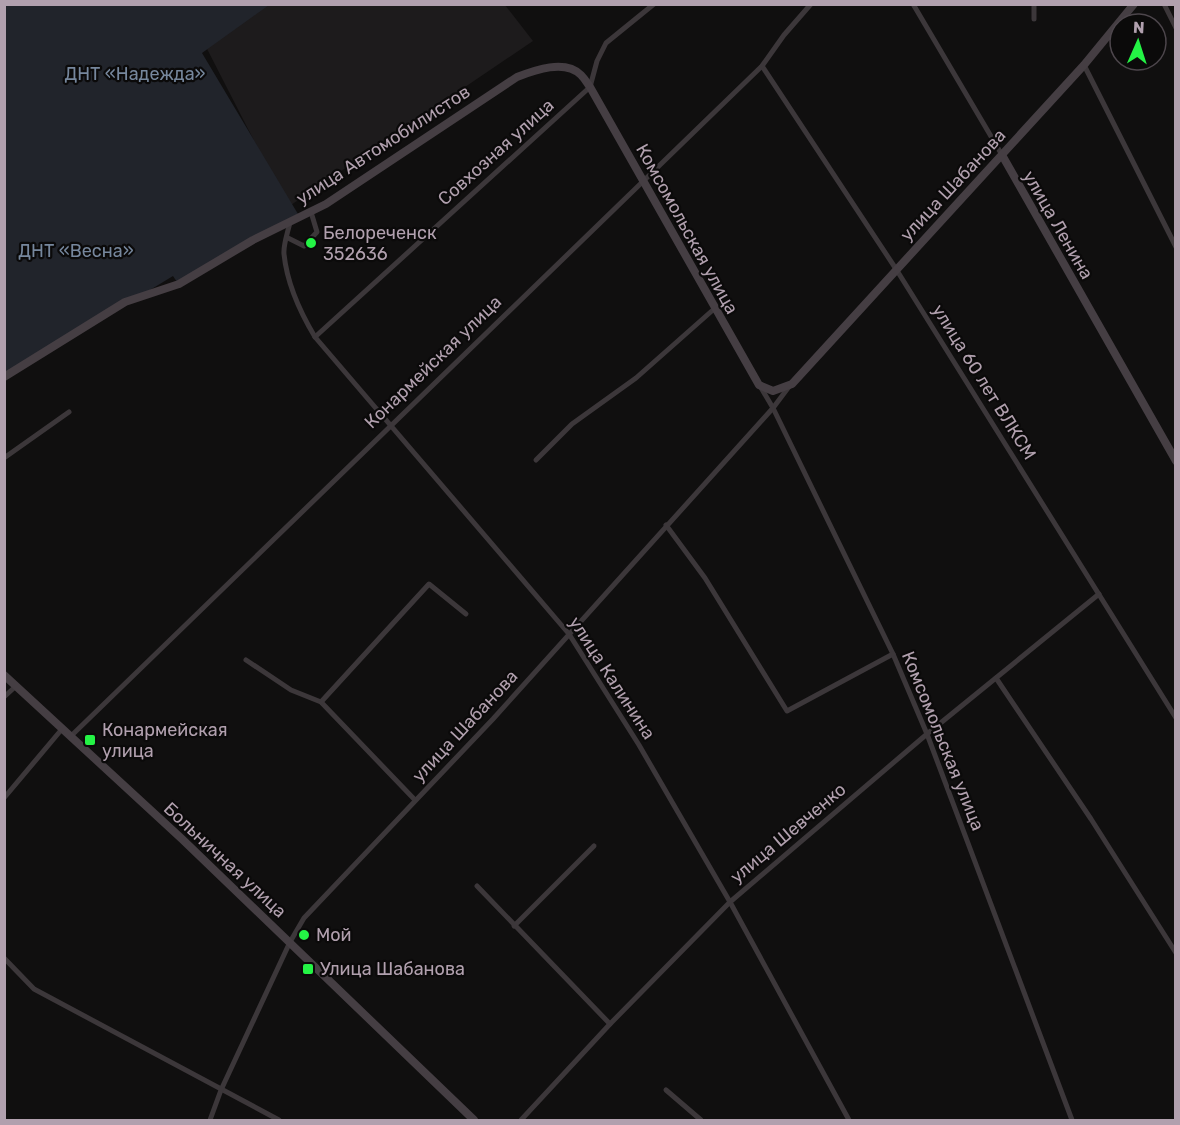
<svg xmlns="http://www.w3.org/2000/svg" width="1180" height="1125" font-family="Rubik,sans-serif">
<rect width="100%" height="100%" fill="#100f0f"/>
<polygon fill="#1d1b1c" points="262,4 505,5 533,41 288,207 204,43"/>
<polygon fill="#21242b" points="5,5 269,5 202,53 298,214 177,282 173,276 5,378"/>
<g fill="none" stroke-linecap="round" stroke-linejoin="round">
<g stroke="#3c373a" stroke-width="5">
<polyline points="913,4 1002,155"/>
<polyline points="1164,4 1176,28"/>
<polyline points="1034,19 1034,4"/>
<polyline points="1084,65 1176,247"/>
<polyline points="762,66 896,269 1176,718"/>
<path d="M290 222C288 232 283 245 284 254 287 284 300 312 315 337L569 634 639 745 730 902 849 1120"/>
<polyline points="288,238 304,246 317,232 311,212"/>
<polyline points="315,337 590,87 597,61 606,43 654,4"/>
<polyline points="760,386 773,408 893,654 927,734 1072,1120"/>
<polyline points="4,458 69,412"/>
<polyline points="536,460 572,424 636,378 714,309"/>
<polyline points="666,525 705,578 787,711 893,654"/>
<polyline points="246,660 291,690 321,702 415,800"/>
<polyline points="996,678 1091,819 1176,953"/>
<polyline points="4,697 16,686"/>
<polyline points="321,702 429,584 466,614"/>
<polyline points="71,736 762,66 784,35 811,4"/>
<polyline points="4,798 62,729"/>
<polyline points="477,886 610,1024"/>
<polyline points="514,926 594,846"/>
<polyline points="4,958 34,989 279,1120"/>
<polyline points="666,1090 701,1120"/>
<polyline points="210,1120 221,1090 290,942 304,918 493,719 773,408 791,384"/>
<polyline points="521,1120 610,1024 730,902 927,734 1099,594"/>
</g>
<g stroke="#453e43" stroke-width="8">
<polyline points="1002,155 1176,461"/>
<path d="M4 377 125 302 179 284 253 240 326 204 517 77C535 70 565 59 581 75 585 79 587 83 590 87L759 385 773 391 792 384 1084 65 1134 4"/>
<polyline points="4,675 182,839 474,1120"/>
</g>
</g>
<g fill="#24f345" stroke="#0b0a0a" stroke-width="2">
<circle cx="311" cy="243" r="6"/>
<rect x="84" y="734" width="12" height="12" rx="3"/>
<circle cx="304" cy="935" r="6"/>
<rect x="302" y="963" width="12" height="12" rx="3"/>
</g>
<g text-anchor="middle" stroke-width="4.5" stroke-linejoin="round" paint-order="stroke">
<g font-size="18" fill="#76879d" stroke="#0b0a0a">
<text x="135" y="80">ДНТ «Надежда»</text>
<text x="76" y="257">ДНТ «Весна»</text>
</g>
<g font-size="18" fill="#b1a0ae" stroke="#0b0a0a">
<text transform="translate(383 145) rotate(-33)" y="6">улица Автомобилистов</text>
<text transform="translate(496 152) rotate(-42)" y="6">Совхозная улица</text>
<text transform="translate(953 185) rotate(-47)" y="6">улица Шабанова</text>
<text transform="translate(1058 225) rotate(60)" y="6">улица Ленина</text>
<text transform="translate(687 229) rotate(61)" y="6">Комсомольская улица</text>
<text transform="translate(433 362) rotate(-44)" y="6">Конармейская улица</text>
<text transform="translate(984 382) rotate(58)" y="6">улица 60 лет ВЛКСМ</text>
<text transform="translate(612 678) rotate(57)" y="6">улица Калинина</text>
<text transform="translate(465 726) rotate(-47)" y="6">улица Шабанова</text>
<text transform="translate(943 741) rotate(68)" y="6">Комсомольская улица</text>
<text transform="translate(788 833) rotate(-40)" y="6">улица Шевченко</text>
<text transform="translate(225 860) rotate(43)" y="6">Больничная улица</text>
</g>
<g font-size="18" fill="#b1a0ae" stroke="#0b0a0a" text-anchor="start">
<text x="323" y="239">Белореченск<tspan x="323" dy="21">352636</tspan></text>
<text x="102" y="736">Конармейская<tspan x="102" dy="21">улица</tspan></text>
<text x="316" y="941">Мой</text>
<text x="320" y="975">Улица Шабанова</text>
</g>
</g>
<rect width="1180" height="1125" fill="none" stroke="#b1a0ae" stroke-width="12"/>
<g transform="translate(1138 42) rotate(3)"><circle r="28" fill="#0b0a0a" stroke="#4d464c" stroke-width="1.5"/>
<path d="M0-4.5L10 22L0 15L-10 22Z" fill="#24f345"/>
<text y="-9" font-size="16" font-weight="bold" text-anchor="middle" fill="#b1a0ae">N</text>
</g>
</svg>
